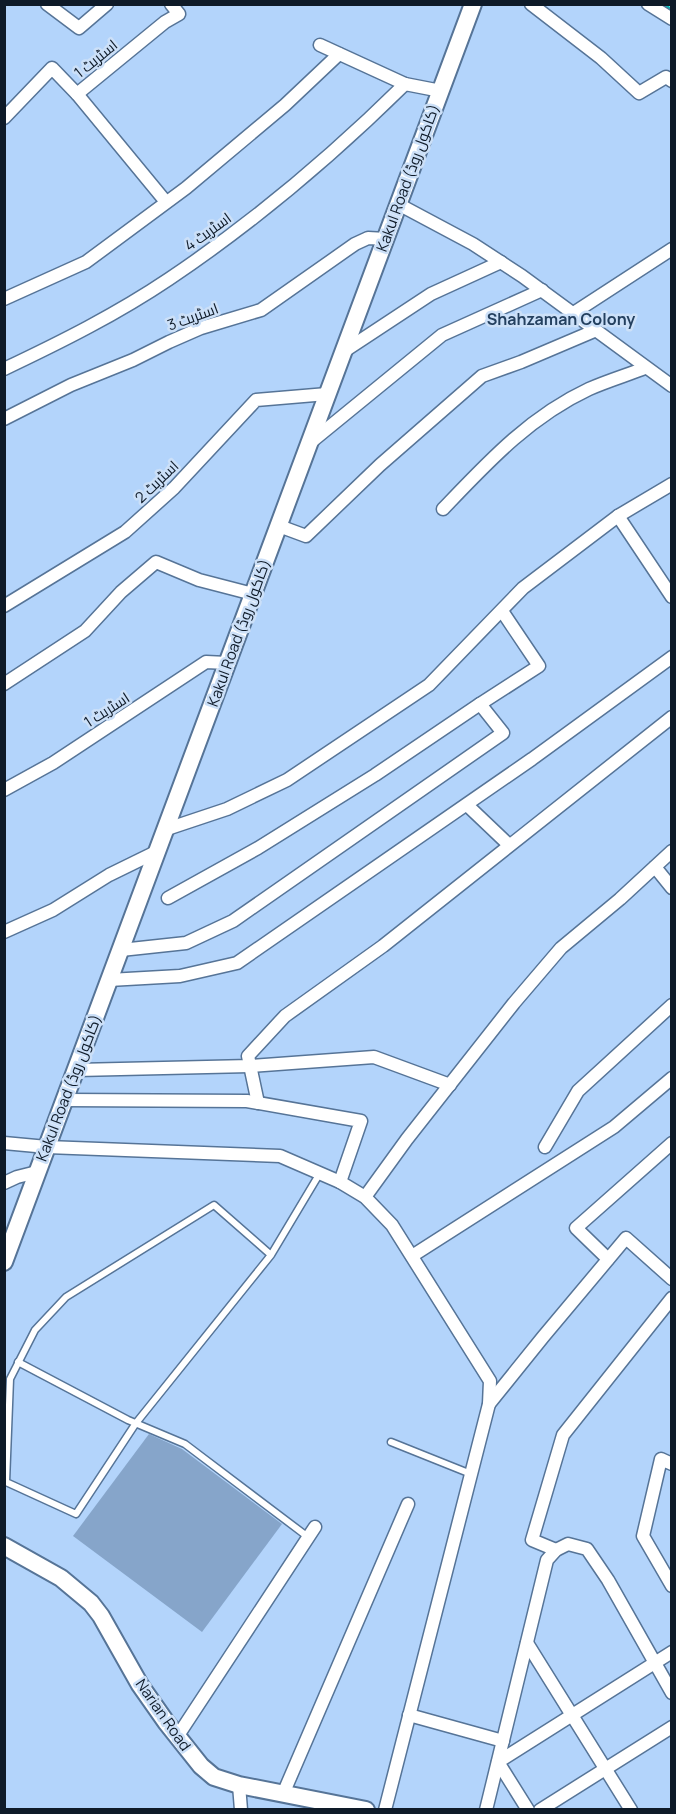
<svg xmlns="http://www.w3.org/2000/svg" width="676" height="1814" font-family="Manrope,Cairo,sans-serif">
<rect width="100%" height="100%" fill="#b3d4fb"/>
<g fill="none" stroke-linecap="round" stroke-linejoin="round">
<polyline stroke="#04b9b5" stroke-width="4.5" points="663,4 672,12"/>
</g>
<polygon fill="#86a5ca" points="149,1434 182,1449 282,1524 202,1632 73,1536"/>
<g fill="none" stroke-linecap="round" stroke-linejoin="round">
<defs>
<g id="service">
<polyline points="271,1255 136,1423 76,1514 6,1482 10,1379 35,1330 66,1297 214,1205 271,1255 320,1173"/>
<polyline points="18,1362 128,1420 185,1444 308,1537"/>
<polyline points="391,1442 471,1474"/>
</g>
<g id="minor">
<polyline points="47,4 79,28 107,4"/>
<polyline points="531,4 601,58 639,93 666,77 672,81"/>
<polyline points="648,4 672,19"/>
<polyline points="320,45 405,84"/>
<polyline points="77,94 166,202"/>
<polyline points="4,118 52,68 77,94 165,22 179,14 171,4"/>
<polyline points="398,204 473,244 522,276 672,386"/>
<polyline points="4,299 86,262 186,188 285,105 339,54"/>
<polyline points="572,314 672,249"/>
<polyline points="343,352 431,294 501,262"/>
<path d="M4 369C61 342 117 314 169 279 254 222 333 155 405 84L441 91"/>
<polyline points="4,419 71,385 133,360 169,342 201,328 261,310 355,244 368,238 386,239"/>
<polyline points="311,442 442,335 542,290"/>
<path d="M443 509C487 463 529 417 589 389 607 381 627 375 645 368"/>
<polyline points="618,516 672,597"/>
<polyline points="279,526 306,536 380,465 482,376 521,362 594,331"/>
<polyline points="4,606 125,532 174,488 256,400 327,394"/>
<polyline points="4,684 85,631 121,592 156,562 199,580 253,594"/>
<polyline points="4,790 53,763 206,662 227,663"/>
<polyline points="467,805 509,845"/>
<polyline points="167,829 227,809 287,780 429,685 523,588 618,516 672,484"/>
<polyline points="655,867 672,888"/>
<polyline points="168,898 258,848 375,775 480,704"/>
<polyline points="4,932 53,910 109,875 158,851"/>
<polyline points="121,950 186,943 233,921 503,733 480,704 539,666 502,611"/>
<polyline points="109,980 180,976 237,963 532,759 672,657"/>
<polyline points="77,1070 250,1066 374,1057 450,1085"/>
<polyline points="65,1100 247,1101 361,1121 340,1182"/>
<polyline points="258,1103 248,1056 285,1016 383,946 672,717"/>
<polyline points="4,1143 47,1147 280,1156 340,1182 365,1197 392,1225 490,1381 489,1404 385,1810"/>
<polyline points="545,1147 578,1091 672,1005"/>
<polyline points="4,1183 17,1177 37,1172"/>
<polyline points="365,1197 407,1139 514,1003 561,948 620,899 672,851"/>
<polyline points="412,1256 614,1127 672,1078"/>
<polyline points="608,1259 576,1228 672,1143"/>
<polyline points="489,1404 543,1337 626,1238 672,1279"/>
<polyline points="672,1464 661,1459 643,1536 672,1586"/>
<polyline points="556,1550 532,1540 563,1435 672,1298"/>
<polyline points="527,1643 631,1810"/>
<polyline points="409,1715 503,1741"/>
<polyline points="177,1737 315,1527"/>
<polyline points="239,1785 241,1810"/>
<polyline points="283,1794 408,1504"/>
<polyline points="486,1810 547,1560 556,1550 568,1544 587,1549 608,1580 672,1693"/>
<polyline points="528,1810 498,1762 672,1652"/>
<polyline points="540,1810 672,1727"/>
</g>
<g id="secondary">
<polyline points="4,1262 473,4"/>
<polyline points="4,1546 61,1578 91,1603 101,1616 140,1685 166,1722 201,1766 214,1777 239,1785 366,1810"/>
</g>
</defs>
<use href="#service" stroke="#567497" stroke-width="9"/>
<use href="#minor" stroke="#567497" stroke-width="15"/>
<use href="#secondary" stroke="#567497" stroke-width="20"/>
<use href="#service" stroke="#fff" stroke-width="6"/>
<use href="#minor" stroke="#fff" stroke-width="12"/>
<use href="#secondary" stroke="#fff" stroke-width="16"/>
</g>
<g text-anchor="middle" stroke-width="5" stroke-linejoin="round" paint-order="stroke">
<g font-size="15" fill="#0e1a28" stroke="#cce0f8">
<text transform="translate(96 59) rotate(-39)" y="5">اسٹریٹ 1</text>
<text transform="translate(408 178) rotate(-70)" y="5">Kakul Road (کاکول روڈ)</text>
<text transform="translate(208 232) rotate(-36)" y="5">اسٹریٹ 4</text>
<text transform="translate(193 317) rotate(-20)" y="5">اسٹریٹ 3</text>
<text transform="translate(157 482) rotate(-44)" y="5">اسٹریٹ 2</text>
<text transform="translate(239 633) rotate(-70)" y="5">Kakul Road (کاکول روڈ)</text>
<text transform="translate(107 710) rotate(-33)" y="5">اسٹریٹ 1</text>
<text transform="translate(69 1088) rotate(-69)" y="5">Kakul Road (کاکول روڈ)</text>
<text transform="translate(163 1715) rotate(55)" y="5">Narian Road</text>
</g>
<g font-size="16" font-weight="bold" fill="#24405f" stroke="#cce0f8">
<text x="561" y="325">Shahzaman Colony</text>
</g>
</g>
<rect width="676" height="1814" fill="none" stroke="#0e1a28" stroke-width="12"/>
</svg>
